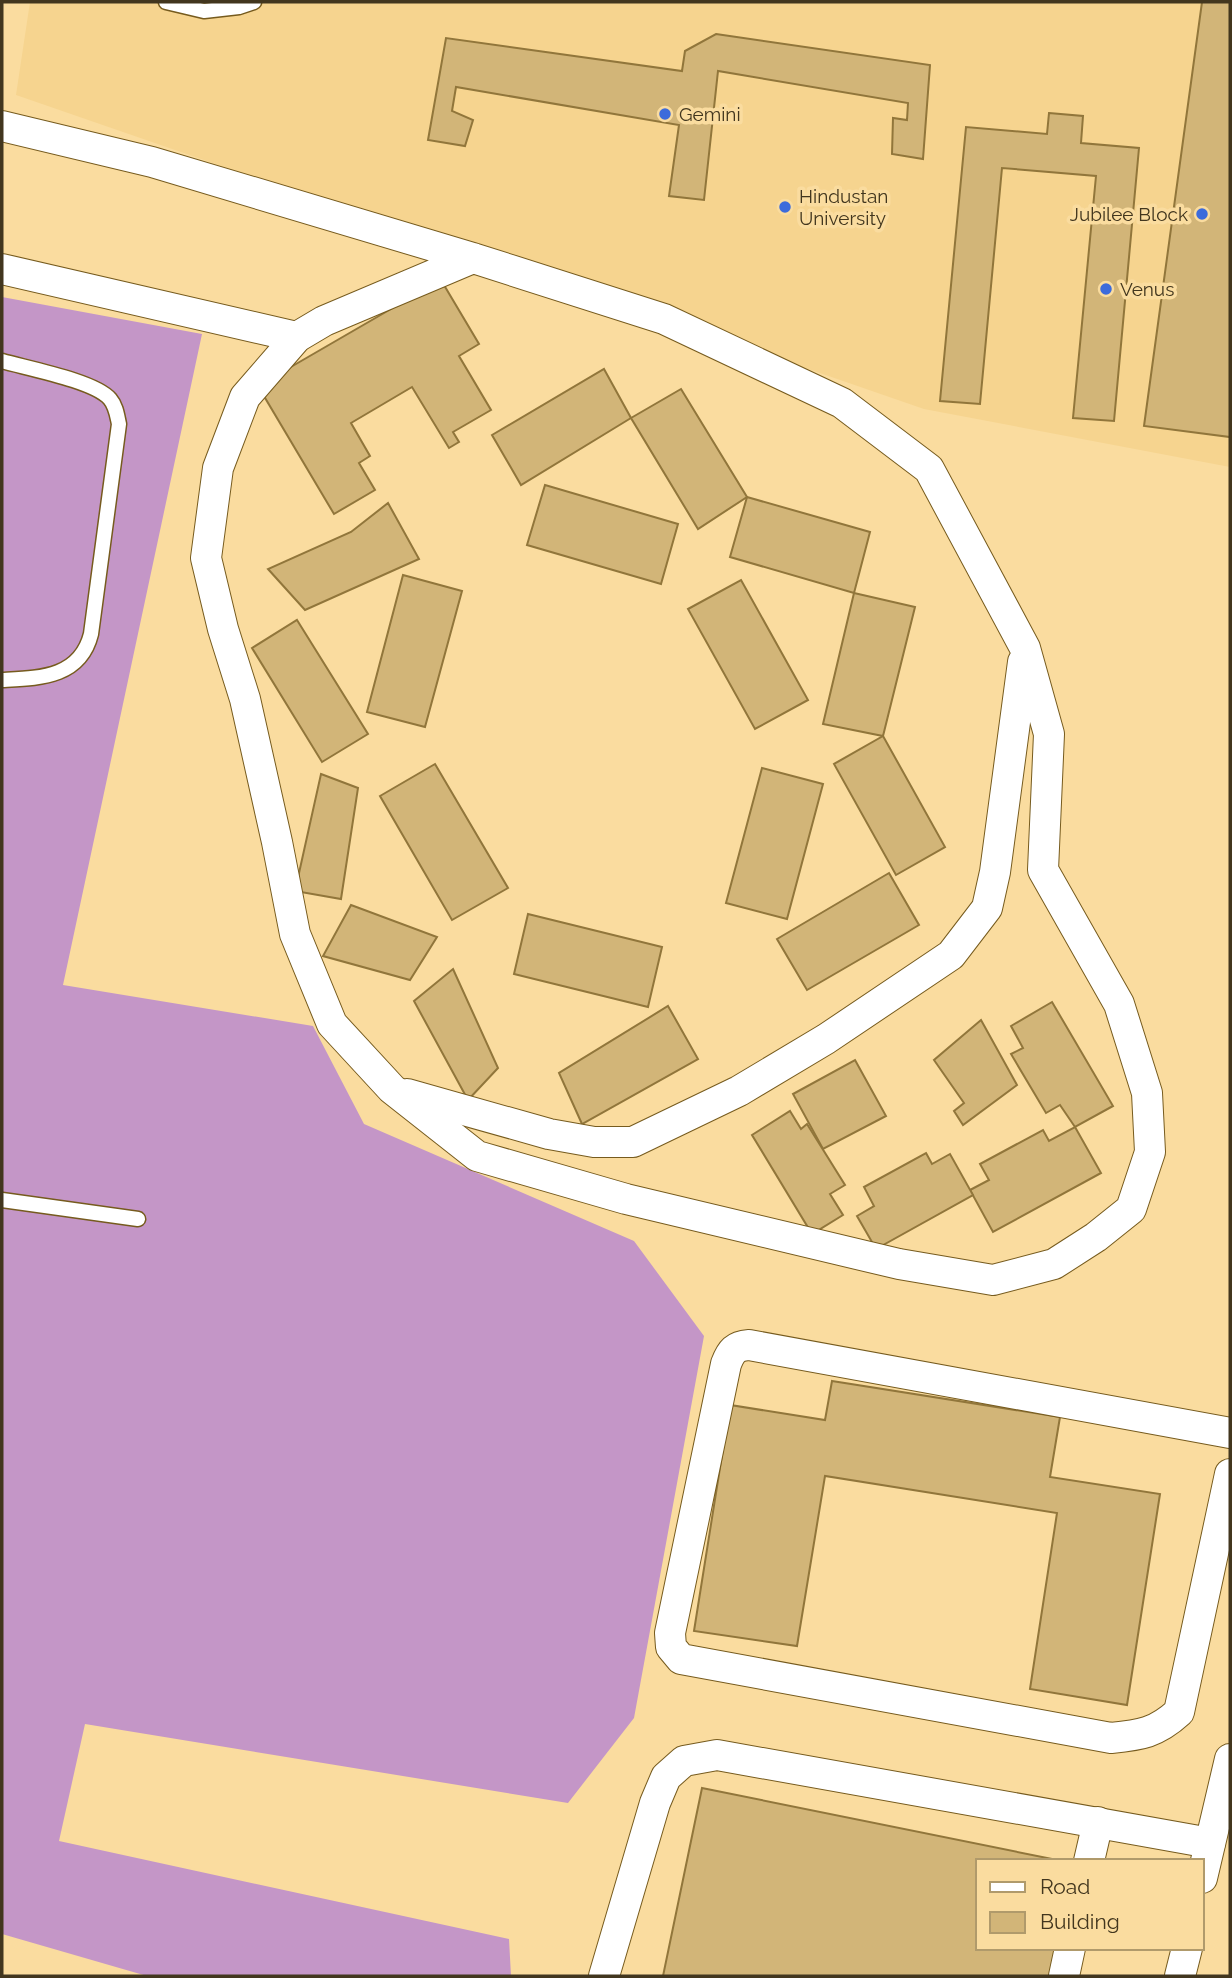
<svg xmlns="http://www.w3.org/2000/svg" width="1232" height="1978" font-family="Raleway,sans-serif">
<rect width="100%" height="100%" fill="#fadc9f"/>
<polygon fill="#f6d48f" points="30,2 1230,2 1230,467 924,409 16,95"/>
<polygon fill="#c496c7" points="2,297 202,334 63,985 313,1026 364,1124 634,1241 704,1336 634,1718 568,1803 85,1724 59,1841 509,1939 511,1976 147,1976 2,1934"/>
<g fill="#d2b578" stroke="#91763b" stroke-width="2">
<polygon points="1202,2 1230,2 1230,437 1144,426"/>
<polygon points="716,34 930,65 923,159 892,154 893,118 907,120 908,103 718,71 704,200 669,196 679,125 456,87 452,111 473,120 465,146 428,140 446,38 682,71 685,51"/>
<polygon points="1049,113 1083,116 1081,143 1139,148 1114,421 1073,418 1096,176 1002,168 980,404 940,401 966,127 1047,134"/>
<polygon points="441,280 479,344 459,356 491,410 453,432 459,442 449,448 412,387 351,423 370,456 359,463 375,490 334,514 258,386"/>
<polygon points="604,369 631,418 521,485 492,435"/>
<polygon points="681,389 747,497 698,529 631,418"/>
<polygon points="545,485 678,524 661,584 527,545"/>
<polygon points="747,497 870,532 854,593 730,557"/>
<polygon points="388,503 419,559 305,610 268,569 351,532"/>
<polygon points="403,575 462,591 425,727 367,712"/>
<polygon points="741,580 808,700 755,729 688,609"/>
<polygon points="854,593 915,607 883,736 823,724"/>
<polygon points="297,620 368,734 322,762 252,648"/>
<polygon points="883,736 945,847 896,875 834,764"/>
<polygon points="435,764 508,888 452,920 380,796"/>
<polygon points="762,768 823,784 787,919 726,903"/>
<polygon points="321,774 358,788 341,899 295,891"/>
<polygon points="889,873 919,925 807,990 777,939"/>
<polygon points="351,905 437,937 410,980 323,956"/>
<polygon points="528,914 662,947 648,1007 514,974"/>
<polygon points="453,969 498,1068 468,1100 414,1001"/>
<polygon points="1052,1002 1113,1106 1075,1127 1060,1105 1046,1113 1011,1054 1023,1048 1011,1026"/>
<polygon points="668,1006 698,1059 582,1124 559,1073"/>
<polygon points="981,1020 1017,1085 963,1125 954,1111 964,1103 934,1060"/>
<polygon points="855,1060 886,1116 823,1149 793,1094"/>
<polygon points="790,1111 801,1129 807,1124 845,1185 830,1194 843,1215 812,1234 752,1135"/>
<polygon points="1075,1127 1101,1173 993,1232 970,1190 989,1180 980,1164 1043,1130 1049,1141"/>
<polygon points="926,1153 932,1164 950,1154 973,1195 876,1249 857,1216 874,1206 864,1187"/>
<polygon points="832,1381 1060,1417 1050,1477 1160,1494 1127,1705 1030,1689 1057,1513 825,1476 797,1646 694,1631 730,1405 825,1420"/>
<polygon points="702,1788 1062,1861 978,1861 978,1948 1056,1948 1051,1976 663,1976"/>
</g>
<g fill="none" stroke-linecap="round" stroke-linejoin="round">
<defs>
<g id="service">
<polyline points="166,2 204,11 239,7 254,2"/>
<path d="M2 361C26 368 95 381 110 399 116 406 117 415 119 424L91 634C80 678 39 678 2 680"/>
<polyline points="2,1200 138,1219"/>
</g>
<g id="minor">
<polyline points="2,126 152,162 473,258 664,319 842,403 929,469 1025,648 1049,734 1043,870 1119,1004 1147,1093 1150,1152 1131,1209 1096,1237 1054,1264 993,1280 899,1264 626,1199 477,1156 392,1089 332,1024 295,934 277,842 245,699 223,629 206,558 218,468 245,397 297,337 324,321 473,258"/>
<polyline points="2,269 297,337"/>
<polyline points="407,1094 549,1134 594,1142 633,1142 739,1091 826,1039 951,955 987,908 995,872 1023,662"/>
<path d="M1230 1433 749 1345C735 1346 731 1351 726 1364L670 1633 671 1647 681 1659 1111 1738C1141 1735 1156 1733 1179 1712L1230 1474"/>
<polyline points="1089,1861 1098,1822"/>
<polyline points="1202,1878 1230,1759"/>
<polyline points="604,1976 655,1803 666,1777 684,1761 717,1755 1210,1843"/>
<polyline points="1064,1976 1070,1948"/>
<polyline points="1180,1976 1187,1948"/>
</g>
</defs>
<use href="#service" stroke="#765b1e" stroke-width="17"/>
<use href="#minor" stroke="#765b1e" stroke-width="32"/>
<use href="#service" stroke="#fff" stroke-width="14"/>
<use href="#minor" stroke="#fff" stroke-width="30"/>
</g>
<g fill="#3c6bdb" stroke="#fadc9f" stroke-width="2.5">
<circle cx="665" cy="114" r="7"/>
<circle cx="785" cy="207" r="7"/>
<circle cx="1202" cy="214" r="7"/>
<circle cx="1106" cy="289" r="7"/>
</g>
<g text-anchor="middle" stroke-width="7" stroke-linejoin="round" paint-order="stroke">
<g font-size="19" fill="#42361e" stroke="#fadc9f" text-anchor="start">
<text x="679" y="121">Gemini</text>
<text x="799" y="203">Hindustan<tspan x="799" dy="22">University</tspan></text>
<text x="1188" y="221" text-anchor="end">Jubilee Block</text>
<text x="1120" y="296">Venus</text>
</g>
</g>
<rect width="1232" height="1978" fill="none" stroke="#42361e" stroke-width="7"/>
<rect x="976" y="1859" width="228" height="91" fill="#fadc9f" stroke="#b09a6b" stroke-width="2"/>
<rect x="990" y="1882" width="35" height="10" fill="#ffffff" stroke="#b09a6b" stroke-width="2"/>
<text x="1040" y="1894" font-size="21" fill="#42361e">Road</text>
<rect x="990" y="1912" width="35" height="21" fill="#d2b578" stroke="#b09a6b" stroke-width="2"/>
<text x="1040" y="1929" font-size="21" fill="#42361e">Building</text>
</svg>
